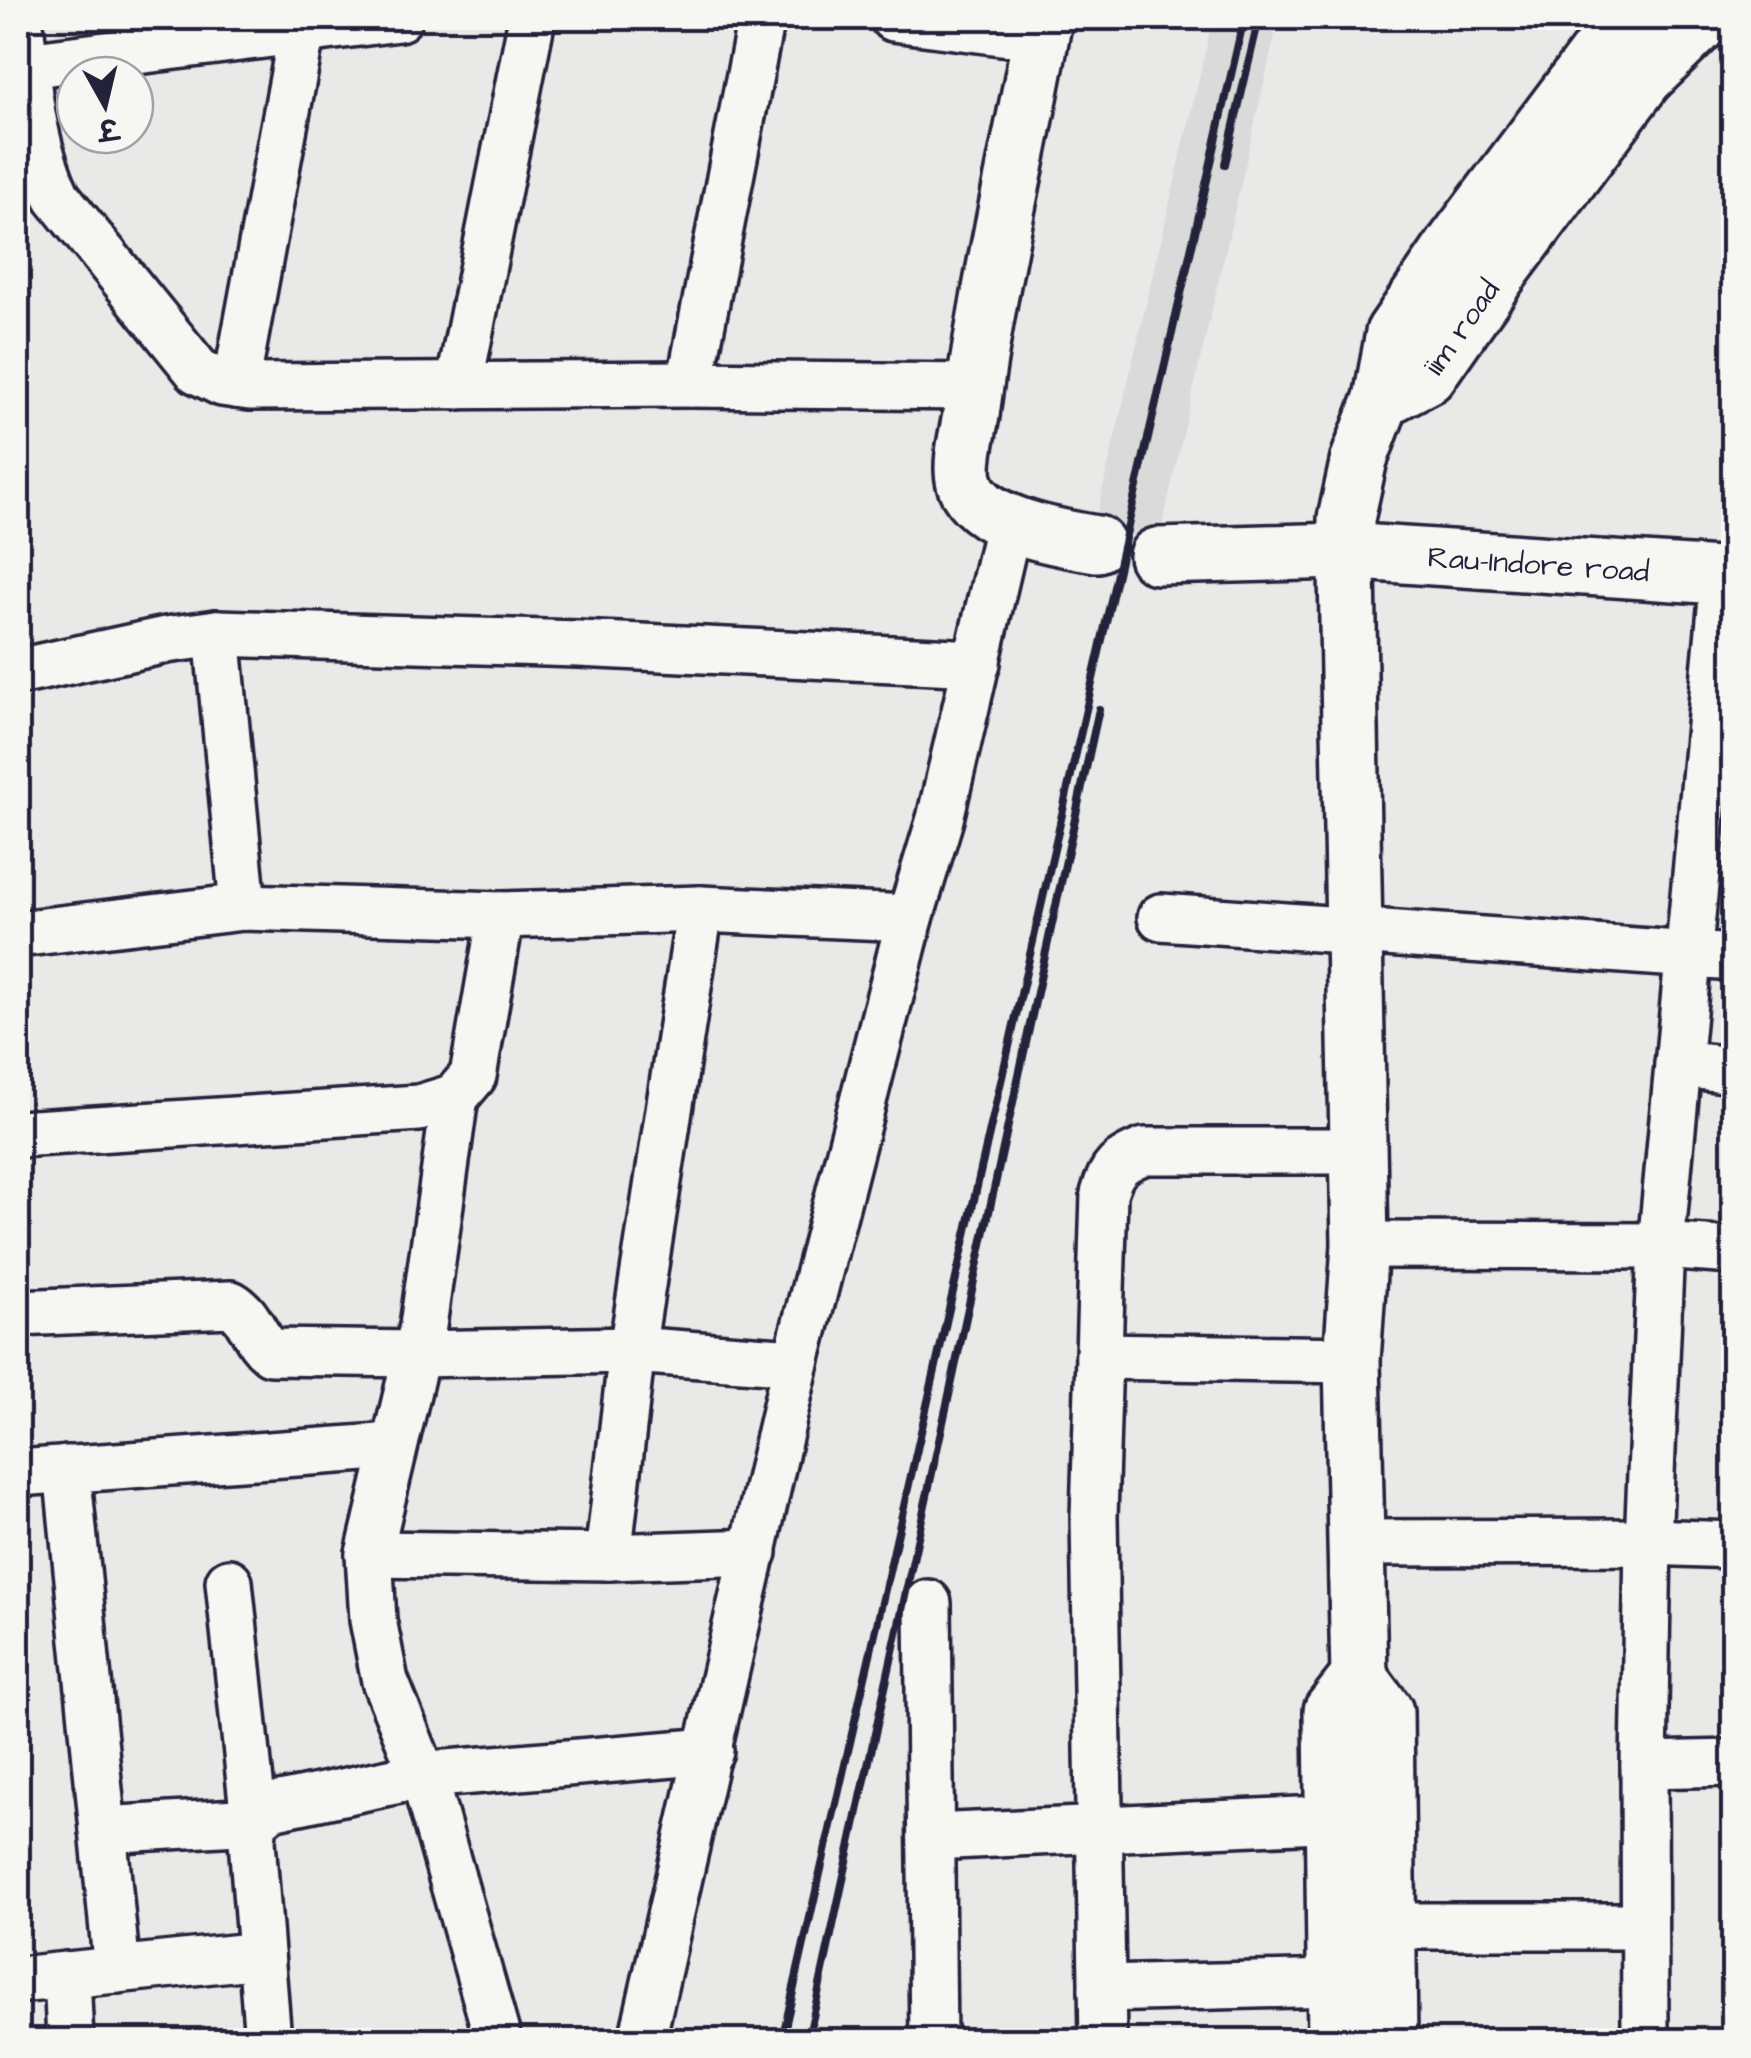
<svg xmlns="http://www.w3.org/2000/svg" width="1751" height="2058" font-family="'Architects Daughter','Playpen Sans Deva',sans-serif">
<rect width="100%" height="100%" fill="#e9e9e7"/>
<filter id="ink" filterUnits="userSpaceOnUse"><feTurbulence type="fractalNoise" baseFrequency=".01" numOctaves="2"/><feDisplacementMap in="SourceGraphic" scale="20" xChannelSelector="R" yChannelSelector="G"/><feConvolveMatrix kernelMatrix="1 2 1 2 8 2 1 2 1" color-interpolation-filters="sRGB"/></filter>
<g filter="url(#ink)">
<polygon fill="#dadada" points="1213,18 1279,18 1159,539 1093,531"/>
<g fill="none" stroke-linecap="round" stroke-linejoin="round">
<defs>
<g id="street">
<path d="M19 18C28 80 30 139 57 197L198 371 222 383 250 387 690 384 974 387"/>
<polyline points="893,18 1040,37"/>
<polyline points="26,65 399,18"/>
<polyline points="690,384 761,18"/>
<polyline points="236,385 302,30"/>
<polyline points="459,386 532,18"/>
<polyline points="217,633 243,907"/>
<polyline points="18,672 166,640 217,633 578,644 977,663"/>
<polyline points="1161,917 1734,958"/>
<polyline points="18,934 243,907 501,915"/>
<polyline points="1678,1064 1734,1070"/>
<polyline points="455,1097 423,1326 369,1554 373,1620 385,1681 423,1775 498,2040"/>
<polyline points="18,1134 419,1108 455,1097 473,1076 501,915 700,909 910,918 940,819 1009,522"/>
<polyline points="1360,1245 1661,1246 1734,1251"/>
<path d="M18 1313 231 1304C252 1316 253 1338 271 1352L416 1354 632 1350 796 1362"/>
<polyline points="1099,1356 1352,1360"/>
<polyline points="67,1469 117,1970"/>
<polyline points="18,1473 394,1446"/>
<polyline points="1356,1543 1648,1542 1734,1545"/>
<polyline points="369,1554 608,1557 754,1552"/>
<polyline points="608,1557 632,1350 700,909"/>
<polyline points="928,1603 933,2040"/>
<polyline points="1644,1765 1734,1763"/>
<polyline points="103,1830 254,1821 229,1582"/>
<polyline points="931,1837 1364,1817"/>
<polyline points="1387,1926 1644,1926"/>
<polyline points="67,1975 70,2040"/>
<polyline points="18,1980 261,1955"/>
<polyline points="1102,1989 1334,1983"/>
<polyline points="268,2040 252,1841 254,1821 271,1807 423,1775 710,1751"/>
<polyline points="642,2040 796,1362 910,918"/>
<path d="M1103 2040 1094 1517 1104 1194C1111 1168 1120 1160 1145 1151H1359"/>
<polyline points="1645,2040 1644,1765 1648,1542 1661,1246 1724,577"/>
</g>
<g id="secondary">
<path d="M1044 18C1021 150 988 281 971 415 968 434 959 464 965 483 977 525 1060 538 1097 544"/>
<path id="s1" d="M1382 399 1428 375 1500 272 1644 79 1706 18"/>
<path id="s2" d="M1157 556 1344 551 1734 577"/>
<polyline points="1336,2040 1332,1711 1359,1677"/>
<polyline points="1389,2040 1385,1712 1359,1677 1352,1360 1360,1245 1346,519 1359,459 1382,399 1394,333 1457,241 1604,45 1632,18"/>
</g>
</defs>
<use href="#street" stroke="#22223b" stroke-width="52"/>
<use href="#secondary" stroke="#22223b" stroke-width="62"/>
<use href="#street" stroke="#f6f6f2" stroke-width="45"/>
<use href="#secondary" stroke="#f6f6f2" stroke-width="55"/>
<g stroke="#22223b" stroke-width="8">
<polyline points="1225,164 1259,18"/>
<polyline points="782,2040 1244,18"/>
<polyline points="808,2040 1099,709"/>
</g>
</g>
</g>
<g text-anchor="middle" stroke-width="8" stroke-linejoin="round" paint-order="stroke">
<g font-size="30" fill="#22223b" stroke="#f6f6f2">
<text dy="10" stroke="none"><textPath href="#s1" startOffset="110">iim road</textPath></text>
<text dy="10" stroke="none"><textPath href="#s2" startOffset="382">Rau-Indore road</textPath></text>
</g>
</g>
<rect width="1751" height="2058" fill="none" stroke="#f6f6f2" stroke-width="60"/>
<rect x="30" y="30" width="1691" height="1998" fill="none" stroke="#22223b" stroke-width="4" filter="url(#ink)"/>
<g transform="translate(105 105) rotate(172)"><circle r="48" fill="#f6f6f2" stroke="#a1a1a9" stroke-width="2.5"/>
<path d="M0-8L18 38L0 25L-18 38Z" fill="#22223b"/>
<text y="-15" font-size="28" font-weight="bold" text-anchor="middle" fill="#22223b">उ</text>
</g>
</svg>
